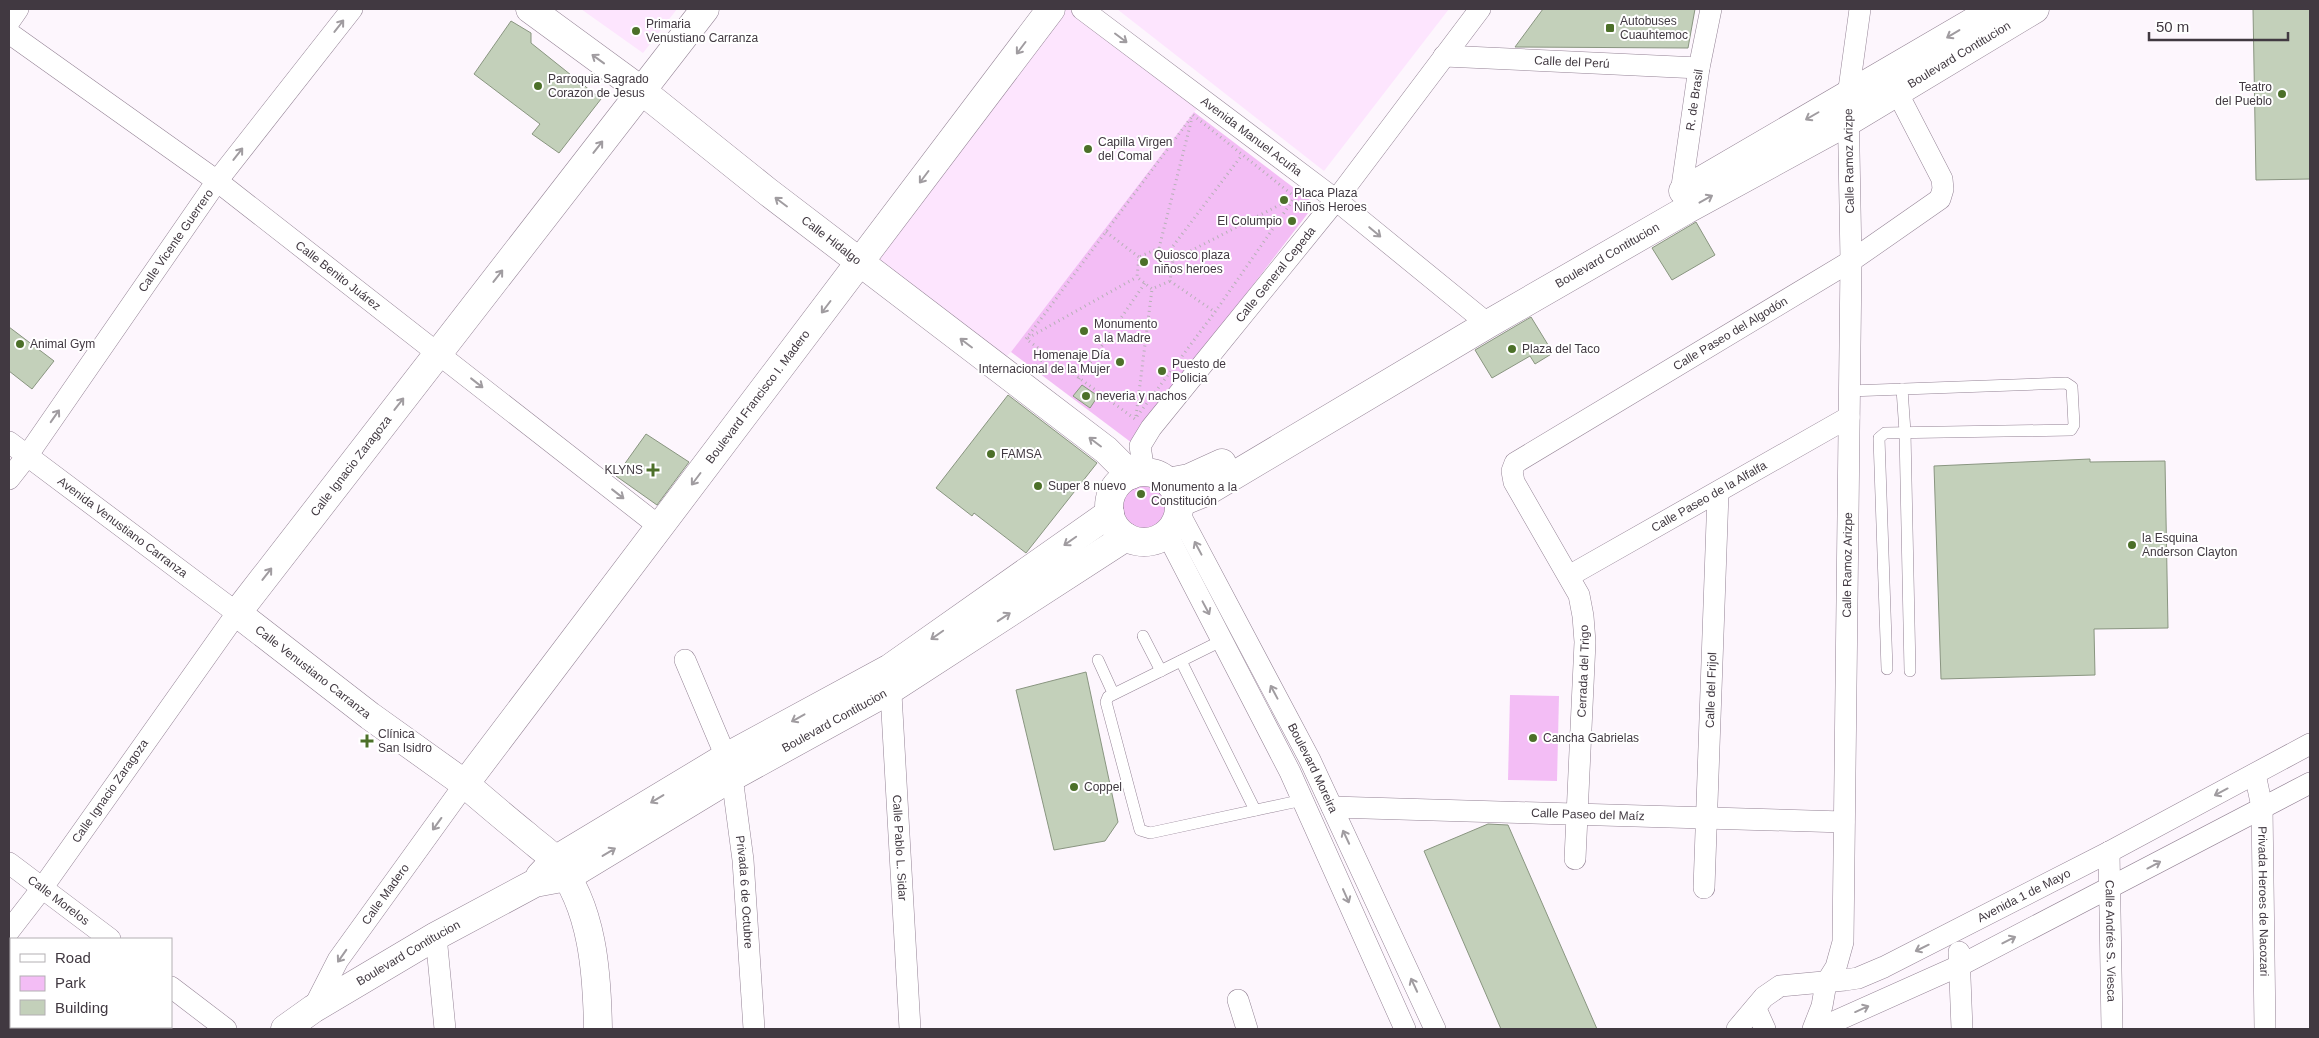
<svg xmlns="http://www.w3.org/2000/svg" width="2319" height="1038" font-family="Helvetica,sans-serif">
<rect width="100%" height="100%" fill="#fdf6fd"/>
<g fill="#fde5fe">
<polygon points="581,9 677,9 643,53"/>
<polygon points="1036,9 1084,9 1205,101 1194,112 1011,352 1002,361 856,250"/>
<polygon points="1117,9 1449,9 1324,171"/>
</g>
<g fill="#f3bdf5">
<polygon points="1194,112 1315,204 1132,443 1011,352"/>
<circle cx="1142" cy="507" r="25"/>
<polygon points="1510,695 1559,696 1557,781 1508,780"/>
</g>
<g fill="#c3d0ba" stroke="#899580">
<polygon points="1543,9 1695,9 1688,48 1515,47"/>
<polygon points="2253,9 2310,9 2310,179 2256,180"/>
<polygon points="511,21 531,33 531,43 601,99 559,153 532,134 540,124 474,74"/>
<polygon points="1696,222 1715,255 1672,280 1652,248"/>
<polygon points="1531,317 1553,353 1535,364 1530,356 1492,378 1475,350"/>
<polygon points="9,327 54,361 32,389 9,371"/>
<polygon points="1082,385 1098,396 1090,408 1073,396"/>
<polygon points="1008,395 1097,463 1026,553 974,513 972,516 936,488"/>
<polygon points="646,434 689,462 657,505 616,476"/>
<polygon points="2090,459 2090,462 2165,461 2168,628 2094,629 2095,675 1941,679 1934,466"/>
<polygon points="1086,672 1118,822 1105,841 1054,850 1016,690"/>
<polygon points="1488,824 1508,825 1597,1029 1501,1029 1424,851"/>
</g>
<g fill="none" stroke-linecap="round" stroke-linejoin="round">
<defs>
<g id="service">
<polyline points="1902,389 1905,432 1910,671"/>
<polyline points="1849,391 2066,383 2072,387 2074,425 2071,430 1885,433 1879,438 1887,669"/>
<polyline points="1143,636 1161,671"/>
<polyline points="1223,640 1108,697 1106,702 1140,830 1150,833 1303,800"/>
<polyline points="1098,660 1113,693"/>
<polyline points="1181,661 1255,810"/>
</g>
<g id="minor">
<path id="s1" d="M1082 9 1336 200 1488 324"/>
<polyline points="9,22 18,9"/>
<path id="s2" d="M9 33 217 181 660 527"/>
<path id="s3" d="M1444 56 1699 68"/>
<path id="s4" d="M1681 193 1699 68 1711 9"/>
<path id="s5" d="M9 442 237 613 43 887 9 931"/>
<path id="s6" d="M1144 472 1140 446 1151 428 1336 200 1480 9"/>
<path id="s7" d="M9 479 27 456 217 181 352 9"/>
<path id="s8" d="M1179 513 1310 760 1435 1029"/>
<polyline points="1167,534 1290,772 1405,1029"/>
<path id="s9" d="M1569 576 1849 417"/>
<path id="s10" d="M685 660 726 757 732 777 743 860 754 1029"/>
<path id="s11" d="M890 676 910 1029"/>
<path id="s12" d="M2255 774 2262 807 2265 1029"/>
<path id="s13" d="M1332 807 1844 822"/>
<path id="s14" d="M2109 852 2112 1029"/>
<path id="s15" d="M1575 859 1585 642 1583 616 1579 595 1514 482 1512 471 1515 463 1851 261 1940 199 1943 189 1942 179 1897 92"/>
<path id="s16" d="M9 863 110 939"/>
<path id="s17" d="M1704 888 1718 493"/>
<polyline points="436,936 445,1029"/>
<polyline points="1959,952 1962,1029"/>
<polyline points="171,987 226,1029"/>
<polyline points="1238,1000 1247,1029"/>
<path id="s18" d="M313 1009 338 960 465 784"/>
<polyline points="1756,1009 1765,1029"/>
<path id="s19" d="M1737 1029 1764 997 1780 986 1845 980 1858 978 1884 967 2109 852 2310 744"/>
<path id="s20" d="M1813 1029 1822 1006 1826 983 1836 967 1843 942 1851 261 1848 96 1860 9"/>
<polyline points="1818,1029 1961,965 2310,783"/>
</g>
<g id="tertiary">
<path id="s21" d="M530 9 642 91 768 192 1106 450 1131 475"/>
<polyline points="1683,191 1995,9"/>
<circle cx="1144" cy="507" r="35"/>
<polyline points="1168,482 1189,478 1222,463"/>
<path id="s22" d="M1179 503 1206 492 1488 324 1686 210 1849 121 2035 9"/>
<path id="s23" d="M465 784 370 716 237 613 705 9"/>
<polyline points="540,876 555,860 726,757 890,668 1110,513"/>
<path id="s24" d="M285 1029 313 1009 436 936 535 883 567 877 732 777 890 690 1126 537"/>
</g>
<g id="secondary">
<path id="s25" d="M598 1029C597 973 593 907 556 861 548 852 536 844 527 836 506 819 486 802 465 784L1051 9"/>
</g>
</defs>
<use href="#service" stroke="#948395" stroke-width="12"/>
<use href="#minor" stroke="#948395" stroke-width="22"/>
<use href="#tertiary" stroke="#948395" stroke-width="29"/>
<use href="#secondary" stroke="#948395" stroke-width="29"/>
<g stroke="#b7b0b7" stroke-width="3" stroke-dasharray="1 4" stroke-linecap="butt">
<polygon points="1193,115 1295,197 1215,312 1135,419 1026,339"/>
<polyline points="1106,232 1139,257"/>
<polyline points="1159,248 1192,118"/>
<polygon points="1159,248 1173,260 1170,281 1152,289 1137,277 1139,257"/>
<polyline points="1167,254 1242,155"/>
<polyline points="1173,260 1293,198"/>
<polyline points="1170,281 1215,312"/>
<polyline points="1028,338 1137,277"/>
<polyline points="1034,369 1046,354"/>
<polyline points="1079,379 1145,283"/>
<polyline points="1136,416 1152,289"/>
</g>
<use href="#service" stroke="#fff" stroke-width="11"/>
<use href="#minor" stroke="#fff" stroke-width="21"/>
<use href="#tertiary" stroke="#fff" stroke-width="28"/>
<use href="#secondary" stroke="#fff" stroke-width="28"/>
</g>
<defs><path id="oneway-shaft" d="M-6 0H5M1.5-3L5.5 0L1.5 3" fill="none" stroke-width="1.6" stroke-linecap="round" stroke-linejoin="round" transform="scale(1.25)"/></defs>
<g stroke="#a09ca0">
<use href="#oneway-shaft" transform="translate(339 26) rotate(-52)"/>
<use href="#oneway-shaft" transform="translate(1953 34) rotate(149)"/>
<use href="#oneway-shaft" transform="translate(1121 38) rotate(37)"/>
<use href="#oneway-shaft" transform="translate(1021 48) rotate(127)"/>
<use href="#oneway-shaft" transform="translate(598 59) rotate(-144)"/>
<use href="#oneway-shaft" transform="translate(1812 116) rotate(150)"/>
<use href="#oneway-shaft" transform="translate(598 147) rotate(-52)"/>
<use href="#oneway-shaft" transform="translate(238 154) rotate(-52)"/>
<use href="#oneway-shaft" transform="translate(924 177) rotate(127)"/>
<use href="#oneway-shaft" transform="translate(1706 199) rotate(-29)"/>
<use href="#oneway-shaft" transform="translate(781 202) rotate(-143)"/>
<use href="#oneway-shaft" transform="translate(1375 232) rotate(40)"/>
<use href="#oneway-shaft" transform="translate(498 276) rotate(-52)"/>
<use href="#oneway-shaft" transform="translate(826 307) rotate(127)"/>
<use href="#oneway-shaft" transform="translate(966 343) rotate(-143)"/>
<use href="#oneway-shaft" transform="translate(477 383) rotate(38)"/>
<use href="#oneway-shaft" transform="translate(399 404) rotate(-52)"/>
<use href="#oneway-shaft" transform="translate(55 416) rotate(-55)"/>
<use href="#oneway-shaft" transform="translate(1095 442) rotate(-143)"/>
<use href="#oneway-shaft" transform="translate(696 479) rotate(127)"/>
<use href="#oneway-shaft" transform="translate(618 494) rotate(38)"/>
<use href="#oneway-shaft" transform="translate(1070 541) rotate(145)"/>
<use href="#oneway-shaft" transform="translate(1198 548) rotate(-118)"/>
<use href="#oneway-shaft" transform="translate(267 574) rotate(-52)"/>
<use href="#oneway-shaft" transform="translate(1206 608) rotate(62)"/>
<use href="#oneway-shaft" transform="translate(1004 617) rotate(-33)"/>
<use href="#oneway-shaft" transform="translate(937 635) rotate(145)"/>
<use href="#oneway-shaft" transform="translate(1274 692) rotate(-118)"/>
<use href="#oneway-shaft" transform="translate(798 718) rotate(151)"/>
<use href="#oneway-shaft" transform="translate(2221 792) rotate(152)"/>
<use href="#oneway-shaft" transform="translate(657 799) rotate(149)"/>
<use href="#oneway-shaft" transform="translate(437 824) rotate(126)"/>
<use href="#oneway-shaft" transform="translate(1346 837) rotate(-115)"/>
<use href="#oneway-shaft" transform="translate(609 852) rotate(-31)"/>
<use href="#oneway-shaft" transform="translate(2154 865) rotate(-28)"/>
<use href="#oneway-shaft" transform="translate(1346 896) rotate(66)"/>
<use href="#oneway-shaft" transform="translate(2009 940) rotate(-27)"/>
<use href="#oneway-shaft" transform="translate(1922 948) rotate(154)"/>
<use href="#oneway-shaft" transform="translate(342 956) rotate(125)"/>
<use href="#oneway-shaft" transform="translate(1414 985) rotate(-115)"/>
<use href="#oneway-shaft" transform="translate(1862 1009) rotate(-24)"/>
</g>
<g fill="#4c7029" stroke="#fff" stroke-width="2">
<rect x="1605" y="23" width="10" height="10" rx="2.5"/>
<circle cx="636" cy="31" r="5"/>
<circle cx="538" cy="86" r="5"/>
<circle cx="2282" cy="94" r="5"/>
<circle cx="1088" cy="149" r="5"/>
<circle cx="1284" cy="200" r="5"/>
<circle cx="1292" cy="221" r="5"/>
<circle cx="1144" cy="262" r="5"/>
<circle cx="1084" cy="331" r="5"/>
<circle cx="20" cy="344" r="5"/>
<circle cx="1512" cy="349" r="5"/>
<circle cx="1120" cy="362" r="5"/>
<circle cx="1162" cy="371" r="5"/>
<circle cx="1086" cy="396" r="5"/>
<circle cx="991" cy="454" r="5"/>
<path d="M650.5 462.5h5v5h5v5h-5v5h-5v-5h-5v-5h5z"/>
<circle cx="1038" cy="486" r="5"/>
<circle cx="1141" cy="494" r="5"/>
<circle cx="2132" cy="545" r="5"/>
<circle cx="1533" cy="738" r="5"/>
<path d="M364.5 733.5h5v5h5v5h-5v5h-5v-5h-5v-5h5z"/>
<circle cx="1074" cy="787" r="5"/>
</g>
<g text-anchor="middle" stroke-width="4" stroke-linejoin="round" paint-order="stroke">
<g font-size="12" fill="#413941" stroke="#fff" text-anchor="start">
<text x="1620" y="25">Autobuses<tspan x="1620" dy="14">Cuauhtemoc</tspan></text>
<text x="646" y="28">Primaria<tspan x="646" dy="14">Venustiano Carranza</tspan></text>
<text x="548" y="83">Parroquia Sagrado<tspan x="548" dy="14">Corazon de Jesus</tspan></text>
<text x="2272" y="91" text-anchor="end">Teatro<tspan x="2272" dy="14">del Pueblo</tspan></text>
<text x="1098" y="146">Capilla Virgen<tspan x="1098" dy="14">del Comal</tspan></text>
<text x="1294" y="197">Placa Plaza<tspan x="1294" dy="14">Niños Heroes</tspan></text>
<text x="1282" y="225" text-anchor="end">El Columpio</text>
<text x="1154" y="259">Quiosco plaza<tspan x="1154" dy="14">niños heroes</tspan></text>
<text x="1094" y="328">Monumento<tspan x="1094" dy="14">a la Madre</tspan></text>
<text x="30" y="348">Animal Gym</text>
<text x="1522" y="353">Plaza del Taco</text>
<text x="1110" y="359" text-anchor="end">Homenaje Día<tspan x="1110" dy="14">Internacional de la Mujer</tspan></text>
<text x="1172" y="368">Puesto de<tspan x="1172" dy="14">Policia</tspan></text>
<text x="1096" y="400">neveria y nachos</text>
<text x="1001" y="458">FAMSA</text>
<text x="643" y="474" text-anchor="end">KLYNS</text>
<text x="1048" y="490">Super 8 nuevo</text>
<text x="1151" y="491">Monumento a la<tspan x="1151" dy="14">Constitución</tspan></text>
<text x="2142" y="542">la Esquina<tspan x="2142" dy="14">Anderson Clayton</tspan></text>
<text x="378" y="738">Clínica<tspan x="378" dy="14">San Isidro</tspan></text>
<text x="1543" y="742">Cancha Gabrielas</text>
<text x="1084" y="791">Coppel</text>
</g>
<g font-size="12" fill="#413941" stroke="#fff">
<text dy="4" stroke="none"><textPath href="#s22" startOffset="900">Boulevard Contitucion</textPath></text>
<text dy="4" stroke="none"><textPath href="#s3" startOffset="128">Calle del Perú</textPath></text>
<text dy="4" stroke="none"><textPath href="#s4" startOffset="94">R. de Brasil</textPath></text>
<text dy="4" stroke="none"><textPath href="#s1" startOffset="212">Avenida Manuel Acuña</textPath></text>
<text transform="translate(1849 161) rotate(-91)" y="4">Calle Ramoz Arizpe</text>
<text dy="4" stroke="none"><textPath href="#s7" startOffset="291">Calle Vicente Guerrero</textPath></text>
<text dy="4" stroke="none"><textPath href="#s21" startOffset="380">Calle Hidalgo</textPath></text>
<text dy="4" stroke="none"><textPath href="#s22" startOffset="495">Boulevard Contitucion</textPath></text>
<text dy="4" stroke="none"><textPath href="#s2" startOffset="409">Calle Benito Juárez</textPath></text>
<text dy="4" stroke="none"><textPath href="#s6" startOffset="245">Calle General Cepeda</textPath></text>
<text dy="4" stroke="none"><textPath href="#s15" startOffset="666">Calle Paseo del Algodón</textPath></text>
<text dy="4" stroke="none"><textPath href="#s25" startOffset="781">Boulevard Francisco I. Madero</textPath></text>
<text dy="4" stroke="none"><textPath href="#s23" startOffset="471">Calle Ignacio Zaragoza</textPath></text>
<text dy="4" stroke="none"><textPath href="#s9" startOffset="161">Calle Paseo de la Alfalfa</textPath></text>
<text dy="4" stroke="none"><textPath href="#s5" startOffset="142">Avenida Venustiano Carranza</textPath></text>
<text dy="4" stroke="none"><textPath href="#s20" startOffset="470">Calle Ramoz Arizpe</textPath></text>
<text dy="4" stroke="none"><textPath href="#s15" startOffset="188">Cerrada del Trigo</textPath></text>
<text transform="translate(313 672) rotate(38)" y="4">Calle Venustiano Carranza</text>
<text dy="4" stroke="none"><textPath href="#s17" startOffset="198">Calle del Frijol</textPath></text>
<text dy="4" stroke="none"><textPath href="#s24" startOffset="632">Boulevard Contitucion</textPath></text>
<text dy="4" stroke="none"><textPath href="#s8" startOffset="288">Boulevard Moreira</textPath></text>
<text transform="translate(110 791) rotate(-55)" y="4">Calle Ignacio Zaragoza</text>
<text dy="4" stroke="none"><textPath href="#s13" startOffset="256">Calle Paseo del Maíz</textPath></text>
<text dy="4" stroke="none"><textPath href="#s11" startOffset="172">Calle Pablo L. Sidar</textPath></text>
<text dy="4" stroke="none"><textPath href="#s10" startOffset="242">Privada 6 de Octubre</textPath></text>
<text dy="4" stroke="none"><textPath href="#s18" startOffset="136">Calle Madero</textPath></text>
<text dy="4" stroke="none"><textPath href="#s19" startOffset="325">Avenida 1 de Mayo</textPath></text>
<text dy="4" stroke="none"><textPath href="#s16" startOffset="62">Calle Morelos</textPath></text>
<text dy="4" stroke="none"><textPath href="#s12" startOffset="128">Privada Heroes de Nacozari</textPath></text>
<text dy="4" stroke="none"><textPath href="#s14" startOffset="89">Calle Andrés S. Viesca</textPath></text>
<text dy="4" stroke="none"><textPath href="#s24" startOffset="145">Boulevard Contitucion</textPath></text>
</g>
</g>
<rect width="2319" height="1038" fill="none" stroke="#413941" stroke-width="20"/>
<rect x="10" y="938" width="162" height="90" fill="#ffffff" stroke="#b3b0b3"/>
<rect x="20" y="954" width="25" height="8" fill="#ffffff" stroke="#b3b0b3"/>
<text x="55" y="963" font-size="15" fill="#413941">Road</text>
<rect x="20" y="976" width="25" height="15" fill="#f3bdf5" stroke="#b3b0b3"/>
<text x="55" y="988" font-size="15" fill="#413941">Park</text>
<rect x="20" y="1000" width="25" height="15" fill="#c3d0ba" stroke="#b3b0b3"/>
<text x="55" y="1013" font-size="15" fill="#413941">Building</text>
<path d="M2149 32v8h139v-8" fill="none" stroke="#413941" stroke-width="2.5"/>
<text x="2156" y="32" font-size="15" fill="#413941" stroke="#ffffff" stroke-width="4" paint-order="stroke">50 m</text>
</svg>
